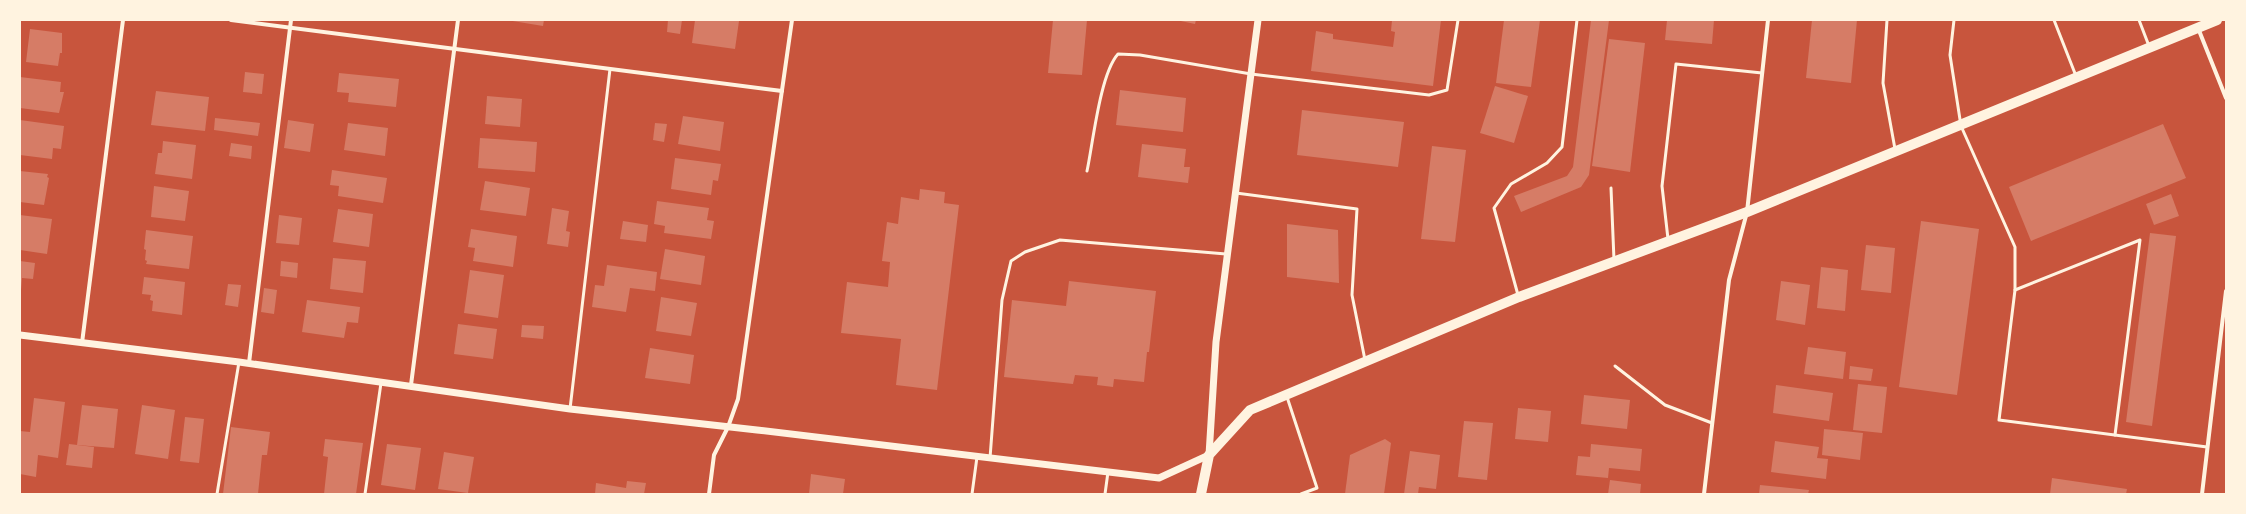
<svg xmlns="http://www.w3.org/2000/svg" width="2246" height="514" font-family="Lato,sans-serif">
<rect width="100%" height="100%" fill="#c8553d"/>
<g fill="#d67c66">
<polygon points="507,20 544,20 543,26"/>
<polygon points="668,20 682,20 680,34 667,32"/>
<polygon points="695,20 739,21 735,49 692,43"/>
<polygon points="1053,20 1087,20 1082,75 1048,73"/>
<polygon points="1176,20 1196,20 1195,24"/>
<polygon points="1392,20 1441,20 1433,86 1311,71 1316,31 1333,34 1333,39 1393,47 1395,32 1391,31"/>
<polygon points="1504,20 1540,20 1531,87 1496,83"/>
<polygon points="1591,20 1609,20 1589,175 1581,187 1521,212 1514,196 1567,176 1573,167"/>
<polygon points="1667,20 1714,20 1712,44 1665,40"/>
<polygon points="1812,20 1857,20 1851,83 1806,78"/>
<polygon points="30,29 62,33 62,53 60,53 58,66 26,62"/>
<polygon points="1609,39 1645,43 1630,172 1592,166"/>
<polygon points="245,72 264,74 262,94 243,92"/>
<polygon points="339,73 399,79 396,107 348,102 349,93 337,92"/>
<polygon points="20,77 61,82 60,92 64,92 59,113 20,108"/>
<polygon points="1495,86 1528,96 1514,143 1480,133"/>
<polygon points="1120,90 1186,98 1183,132 1116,125"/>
<polygon points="156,91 209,97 205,131 151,125"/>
<polygon points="487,96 522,99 520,127 485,124"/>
<polygon points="1302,110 1404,122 1398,167 1297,155"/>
<polygon points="683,116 724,122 720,151 678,144"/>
<polygon points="215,118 260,123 258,136 214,130"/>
<polygon points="20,120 64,126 61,149 53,148 52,159 20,155"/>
<polygon points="288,120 314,124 310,152 284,148"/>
<polygon points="348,123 388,128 385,156 344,150"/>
<polygon points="655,123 667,124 664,142 653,140"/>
<polygon points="2163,124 2186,178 2031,241 2009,187"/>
<polygon points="480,138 537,142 535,172 478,168"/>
<polygon points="163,141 196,145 192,179 155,174 158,153 162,153"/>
<polygon points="231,143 252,146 251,159 229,156"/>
<polygon points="1142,144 1186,149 1184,167 1190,167 1188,183 1138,177"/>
<polygon points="1432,146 1466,150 1455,242 1421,239"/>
<polygon points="675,158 721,164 718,181 713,180 711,195 671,189"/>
<polygon points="332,170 387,178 383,203 338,196 339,186 330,185"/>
<polygon points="20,171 48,174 47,177 49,178 44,205 20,202"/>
<polygon points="485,181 530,188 526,216 480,210"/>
<polygon points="154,186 189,191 185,221 151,217"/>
<polygon points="920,189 945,192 944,203 959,205 937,390 896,385 901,339 841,333 847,282 888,287 890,262 882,261 887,222 898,224 901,197 919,200"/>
<polygon points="2171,194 2179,216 2154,225 2146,204"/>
<polygon points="657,201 709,208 707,220 714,221 711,239 664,233 665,226 654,224"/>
<polygon points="552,208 569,211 566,231 570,232 568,247 547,244"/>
<polygon points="338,209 373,214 369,247 333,242"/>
<polygon points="20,215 52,219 47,254 20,250"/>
<polygon points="279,215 302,218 299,245 276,243"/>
<polygon points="623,221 648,225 646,242 620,239"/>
<polygon points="1921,221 1979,229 1957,395 1899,387"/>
<polygon points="1287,224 1338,230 1339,283 1287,277"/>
<polygon points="471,229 517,236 513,267 473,261 475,248 468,247"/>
<polygon points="146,230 193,236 189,269 146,264 147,261 145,260 146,250 144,249"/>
<polygon points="2150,233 2176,236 2152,426 2126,422"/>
<polygon points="1866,245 1895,248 1891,293 1861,290"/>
<polygon points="665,249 705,256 701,285 660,279"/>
<polygon points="333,258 366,261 363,293 330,289"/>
<polygon points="20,261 35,263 33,279 22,278 21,290"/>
<polygon points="281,261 298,263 297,278 280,276"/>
<polygon points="607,265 657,272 655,291 630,288 626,312 592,307 595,285 604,286"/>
<polygon points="1821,267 1848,270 1845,311 1817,308"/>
<polygon points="470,270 504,275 498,318 464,313"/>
<polygon points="144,277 185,282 182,315 152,311 153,301 150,300 151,295 142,294"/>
<polygon points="1069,281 1156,291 1149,352 1147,352 1144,382 1114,379 1113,387 1097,385 1098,377 1075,375 1073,384 1004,377 1012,300 1066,306"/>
<polygon points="1781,281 1810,285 1805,325 1776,320"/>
<polygon points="228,284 241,285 238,307 225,305"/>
<polygon points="264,288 277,290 274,314 261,312"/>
<polygon points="661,297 697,303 691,336 656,331"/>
<polygon points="307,300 360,307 358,323 347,322 344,338 302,332"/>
<polygon points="458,324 497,329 493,359 454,354"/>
<polygon points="522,325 544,326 543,339 521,337"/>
<polygon points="1808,347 1846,352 1843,379 1804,374"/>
<polygon points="650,348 694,355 690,384 645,378"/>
<polygon points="1850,366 1873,369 1871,381 1849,379"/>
<polygon points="1858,384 1887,387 1882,433 1853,430"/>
<polygon points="1776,385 1833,393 1829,421 1773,413"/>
<polygon points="1584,395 1630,400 1627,429 1581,424"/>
<polygon points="34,398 65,402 58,458 38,455 36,477 20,474 20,431 30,432"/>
<polygon points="82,405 118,409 114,448 77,445"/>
<polygon points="142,405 175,410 168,459 135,454"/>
<polygon points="1518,408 1551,411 1548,442 1515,439"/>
<polygon points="185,417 204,419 199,463 180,461"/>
<polygon points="1464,421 1493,423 1487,480 1458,477"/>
<polygon points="231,427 270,432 267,455 262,455 258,494 223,494"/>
<polygon points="1824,429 1863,433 1860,460 1822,455"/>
<polygon points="325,439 363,443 356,494 324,494 328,457 323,456"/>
<polygon points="1385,439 1391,443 1384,494 1345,494 1350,455"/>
<polygon points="1775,441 1819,447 1817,458 1828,459 1826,479 1771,472"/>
<polygon points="69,444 94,447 92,468 66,465"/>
<polygon points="387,444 421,448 415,490 381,485"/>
<polygon points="1591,444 1642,449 1640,471 1609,468 1608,478 1576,475 1578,456 1590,457"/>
<polygon points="1410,451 1440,455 1436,489 1419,487 1418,494 1404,494"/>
<polygon points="444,452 474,457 468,493 438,489"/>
<polygon points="811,474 845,479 843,494 809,494"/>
<polygon points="2052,478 2127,489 2126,494 2050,494"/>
<polygon points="1610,480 1641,484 1640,494 1608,494"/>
<polygon points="627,481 646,483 644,494 595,494 596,483 626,488"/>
<polygon points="1760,485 1809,490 1808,494 1759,494"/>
</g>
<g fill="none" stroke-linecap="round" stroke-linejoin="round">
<g stroke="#fff3e0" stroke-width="3">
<polyline points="1887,20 1883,83 1895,149"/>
<polyline points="1954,20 1950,55 1961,126 2015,247 2015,290 1999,420 2207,447"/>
<polyline points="2054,20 2076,76"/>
<polyline points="2139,20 2149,46"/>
<path d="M1087 171C1093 143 1100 74 1118 54L1140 55 1251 74 1429 95 1447 90 1458 20"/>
<polyline points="1611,188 1614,260"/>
<polyline points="1236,193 1357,209 1352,295 1365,360"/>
<polyline points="1668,239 1662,186 1676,64 1762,73"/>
<polyline points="2015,290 2140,240 2115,435"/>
<polyline points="1518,295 1494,208 1511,184 1547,163 1562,147 1577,20"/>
<polyline points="1615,366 1665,405 1712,423"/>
<polyline points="1287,397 1317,488 1301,494"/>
<polyline points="570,409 610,69"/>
<polyline points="990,458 1002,300 1011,261 1025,252 1060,240 1226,254"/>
<polyline points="217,494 239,362"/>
<polyline points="365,494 381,383"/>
<polyline points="972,494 977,457"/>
<polyline points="1105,494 1108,472"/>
</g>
<g stroke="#fff3e0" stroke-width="4">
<polyline points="231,20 782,91"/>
<polyline points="2198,28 2226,98"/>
<polyline points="82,343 123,20"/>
<polyline points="249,363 291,20"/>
<polyline points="411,385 458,20"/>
<polyline points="709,494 714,455 728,427 738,399 792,20"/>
<polyline points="1704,494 1729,280 1747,212 1768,20"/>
<polyline points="2202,494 2226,291"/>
</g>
<polyline stroke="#fff3e0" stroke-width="7" points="20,335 239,362 570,409 757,430 1159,478 1209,455 1216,342 1258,20"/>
<polyline stroke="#fff3e0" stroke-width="10" points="1201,494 1209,455 1250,410 1519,297 1747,212 2217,20"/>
</g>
<rect width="2246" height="514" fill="none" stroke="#fff3e0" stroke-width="42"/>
</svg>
